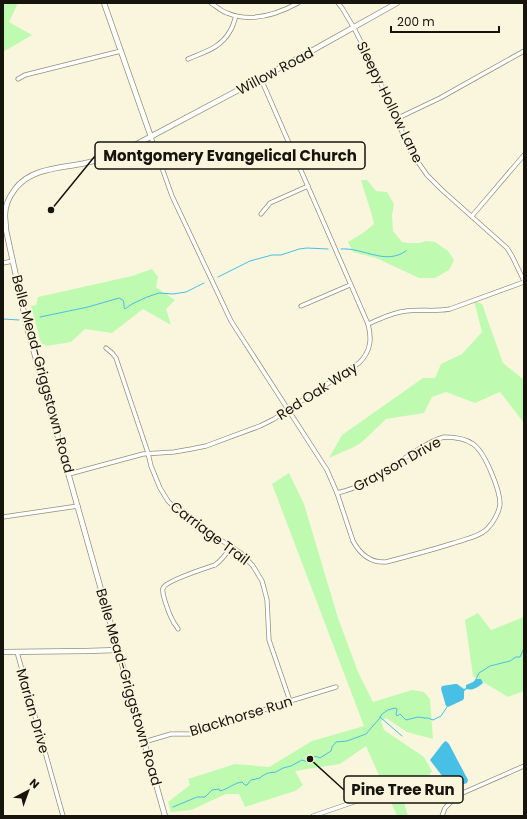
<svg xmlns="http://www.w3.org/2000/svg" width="527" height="819" font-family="Poppins,sans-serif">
<rect width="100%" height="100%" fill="#faf6de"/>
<g fill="#befbb0">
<polygon points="3,3 18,3 9,22 32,35 3,52"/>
<path d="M361 180H367L376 191 387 192 394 204 392 216 393 231 402 242 408 243H419L426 241 435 242 448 251 454 260 449 270 435 278H419L376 258 353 252 348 242 363 233 374 224C371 209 365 195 361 180Z"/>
<polygon points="152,269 158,277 156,287 175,300 166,309 171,325 143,309 112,333 85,329 71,342 47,346 41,343 31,306 36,305 38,297 132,276"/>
<polygon points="474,301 482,304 503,363 523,379 524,423 500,392 475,403 446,392 432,397 424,413 386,419 362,442 354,447 329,458 342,435 423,378 435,378 441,364 462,354 482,332"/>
<polygon points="289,473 304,504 338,618 358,672 373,702 412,690 424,692 430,699 433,739 407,732 386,718 381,721 384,730 424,757 432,771 413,803 404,802 408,816 397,816 366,746 340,764 295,771 303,785 295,791 245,807 239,794 226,794 191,810 171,812 168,802 190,785 188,779 235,764 269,767 312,741 364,726 272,484"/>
<polygon points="478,613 491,630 524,617 524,691 508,697 473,676 465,620"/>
</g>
<g fill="#48bfe4">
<path d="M476 679H481L483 683C478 687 473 691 467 689L464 691V698L463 700 448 707 446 706 441 689 442 686 455 684H457L464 689 466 688V685L473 682Z"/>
<polygon points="446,741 449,744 468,780 467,783 453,788 449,785 430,760 444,742"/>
</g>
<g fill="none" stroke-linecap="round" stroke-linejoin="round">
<g stroke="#48bfe4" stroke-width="1">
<path d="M341 249C363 247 385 266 406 251"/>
<polyline points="218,277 250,261 272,255 281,255 299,249 307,248 328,249"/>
<polyline points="40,317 88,307 119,298 123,300 124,303 124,307 125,309 132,304 147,297 159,293 173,294 186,292 204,283"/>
<polyline points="3,319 19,320"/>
<polyline points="476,679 479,673 490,666 510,661 516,657 520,657 524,648"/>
<polyline points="380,717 402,736"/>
<path d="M173 807 197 797H205L212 790 219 789 220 791C228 789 234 783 242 782L245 785H247L251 780 260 778 262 776 268 773 276 772 283 768 291 766 302 760 308 762C312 757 314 755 320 758L331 751 332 747 336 742 347 741 366 734 379 719 382 714 388 710 395 708 397 709 396 714 397 716 400 714 406 720 418 717 425 718H428L433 720 441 716 447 707"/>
</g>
<defs>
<g id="street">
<path d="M211 3C216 6 221 11 227 13 251 23 276 15 298 3"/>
<polyline points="338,3 342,8 354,28 374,68 410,150 420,165 427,175 442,190 507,248 512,256 524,281"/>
<path d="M188 59C204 52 221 48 230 31 233 27 234 21 236 16"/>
<polyline points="18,79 25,75 121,51"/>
<polyline points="396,119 440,98 524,51"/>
<polyline points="151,137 172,196 231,321 327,470 337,493"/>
<polyline points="261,214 270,203 308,186"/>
<polyline points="472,216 524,155"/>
<polyline points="3,263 13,261"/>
<polyline points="301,306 350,285"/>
<path d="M368 324C380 319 393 312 406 311 421 309 435 312 450 309L524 282"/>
<polyline points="106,348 112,353 116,358 148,453 151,466 160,488 168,501 177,510 190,520 241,553 253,566 262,581 264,588 267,600 269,640 290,701"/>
<path d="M444 437C455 437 465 438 473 444 485 452 500 490 500 504 499 513 493 523 487 529 479 537 465 539 454 543 432 550 409 556 386 562 371 563 360 554 353 541L337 493C365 487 388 469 411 454 422 447 432 440 444 437Z"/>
<path d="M69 474 143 454 174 452 191 449 206 446 260 426 274 419 359 363C371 351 372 339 368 324L261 79"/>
<polyline points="3,517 78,506"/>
<path d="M178 629C177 626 174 624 173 621 170 616 161 593 163 588 166 581 206 568 215 565 222 560 227 553 232 546"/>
<polyline points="17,652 63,816"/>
<polyline points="144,742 171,734 190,734 196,733 290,701 336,687"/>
<polyline points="313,816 377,794"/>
<polyline points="442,816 445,808 458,795 524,766"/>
</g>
<g id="secondary">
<polyline points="104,3 151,137"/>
<polyline points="3,652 86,651 118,650"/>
<path d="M165 816 28 331 6 230C6 225 5 220 5 215 5 206 9 197 15 189 30 169 58 168 81 164 95 161 107 158 120 153L306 54 397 3"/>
</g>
</defs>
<use href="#street" stroke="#93907a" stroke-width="5"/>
<use href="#secondary" stroke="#93907a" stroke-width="6"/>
<use href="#street" stroke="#fff" stroke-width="3.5"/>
<use href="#secondary" stroke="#fff" stroke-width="4.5"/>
</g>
<g text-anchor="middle" stroke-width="3.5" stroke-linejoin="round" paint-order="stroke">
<g font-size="14" fill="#16140c" stroke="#faf6de">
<text transform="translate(275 71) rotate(-28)" y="5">Willow Road</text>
<text transform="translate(390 102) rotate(64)" y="5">Sleepy Hollow Lane</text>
<text transform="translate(43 374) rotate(75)" y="5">Belle Mead-Griggstown Road</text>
<text transform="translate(317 391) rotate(-33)" y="5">Red Oak Way</text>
<text transform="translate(397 464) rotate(-29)" y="5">Grayson Drive</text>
<text transform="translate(210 533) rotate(37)" y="5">Carriage Trail</text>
<text transform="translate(129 687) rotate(74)" y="5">Belle Mead-Griggstown Road</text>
<text transform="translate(33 711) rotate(74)" y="5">Marian Drive</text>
<text transform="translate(241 716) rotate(-17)" y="5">Blackhorse Run</text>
</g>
</g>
<path fill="none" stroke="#16140c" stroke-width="1.5" d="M51 210L95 156M310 759L344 790"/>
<g fill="#16140c" stroke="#faf6de" stroke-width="1.5">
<circle cx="51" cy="210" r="4"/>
<circle cx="310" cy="759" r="4"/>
</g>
<g fill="#faf6de" stroke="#16140c" stroke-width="1.5">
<rect x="95" y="142" width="270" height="27" rx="4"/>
<rect x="344" y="776" width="119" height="27" rx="4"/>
</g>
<g font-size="15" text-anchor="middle" font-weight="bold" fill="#16140c">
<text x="230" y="161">Montgomery Evangelical Church</text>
<text x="403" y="795">Pine Tree Run</text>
</g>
<rect width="527" height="819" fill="none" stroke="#16140c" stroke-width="8"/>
<g transform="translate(28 791) rotate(41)" stroke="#faf6de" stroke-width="3" paint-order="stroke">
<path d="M0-3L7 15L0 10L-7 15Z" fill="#16140c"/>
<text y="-6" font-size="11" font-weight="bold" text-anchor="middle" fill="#16140c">N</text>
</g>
<path d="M391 26v6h108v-6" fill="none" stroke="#16140c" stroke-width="2"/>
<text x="397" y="26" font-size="12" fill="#16140c" stroke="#faf6de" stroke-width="3" paint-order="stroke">200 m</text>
</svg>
